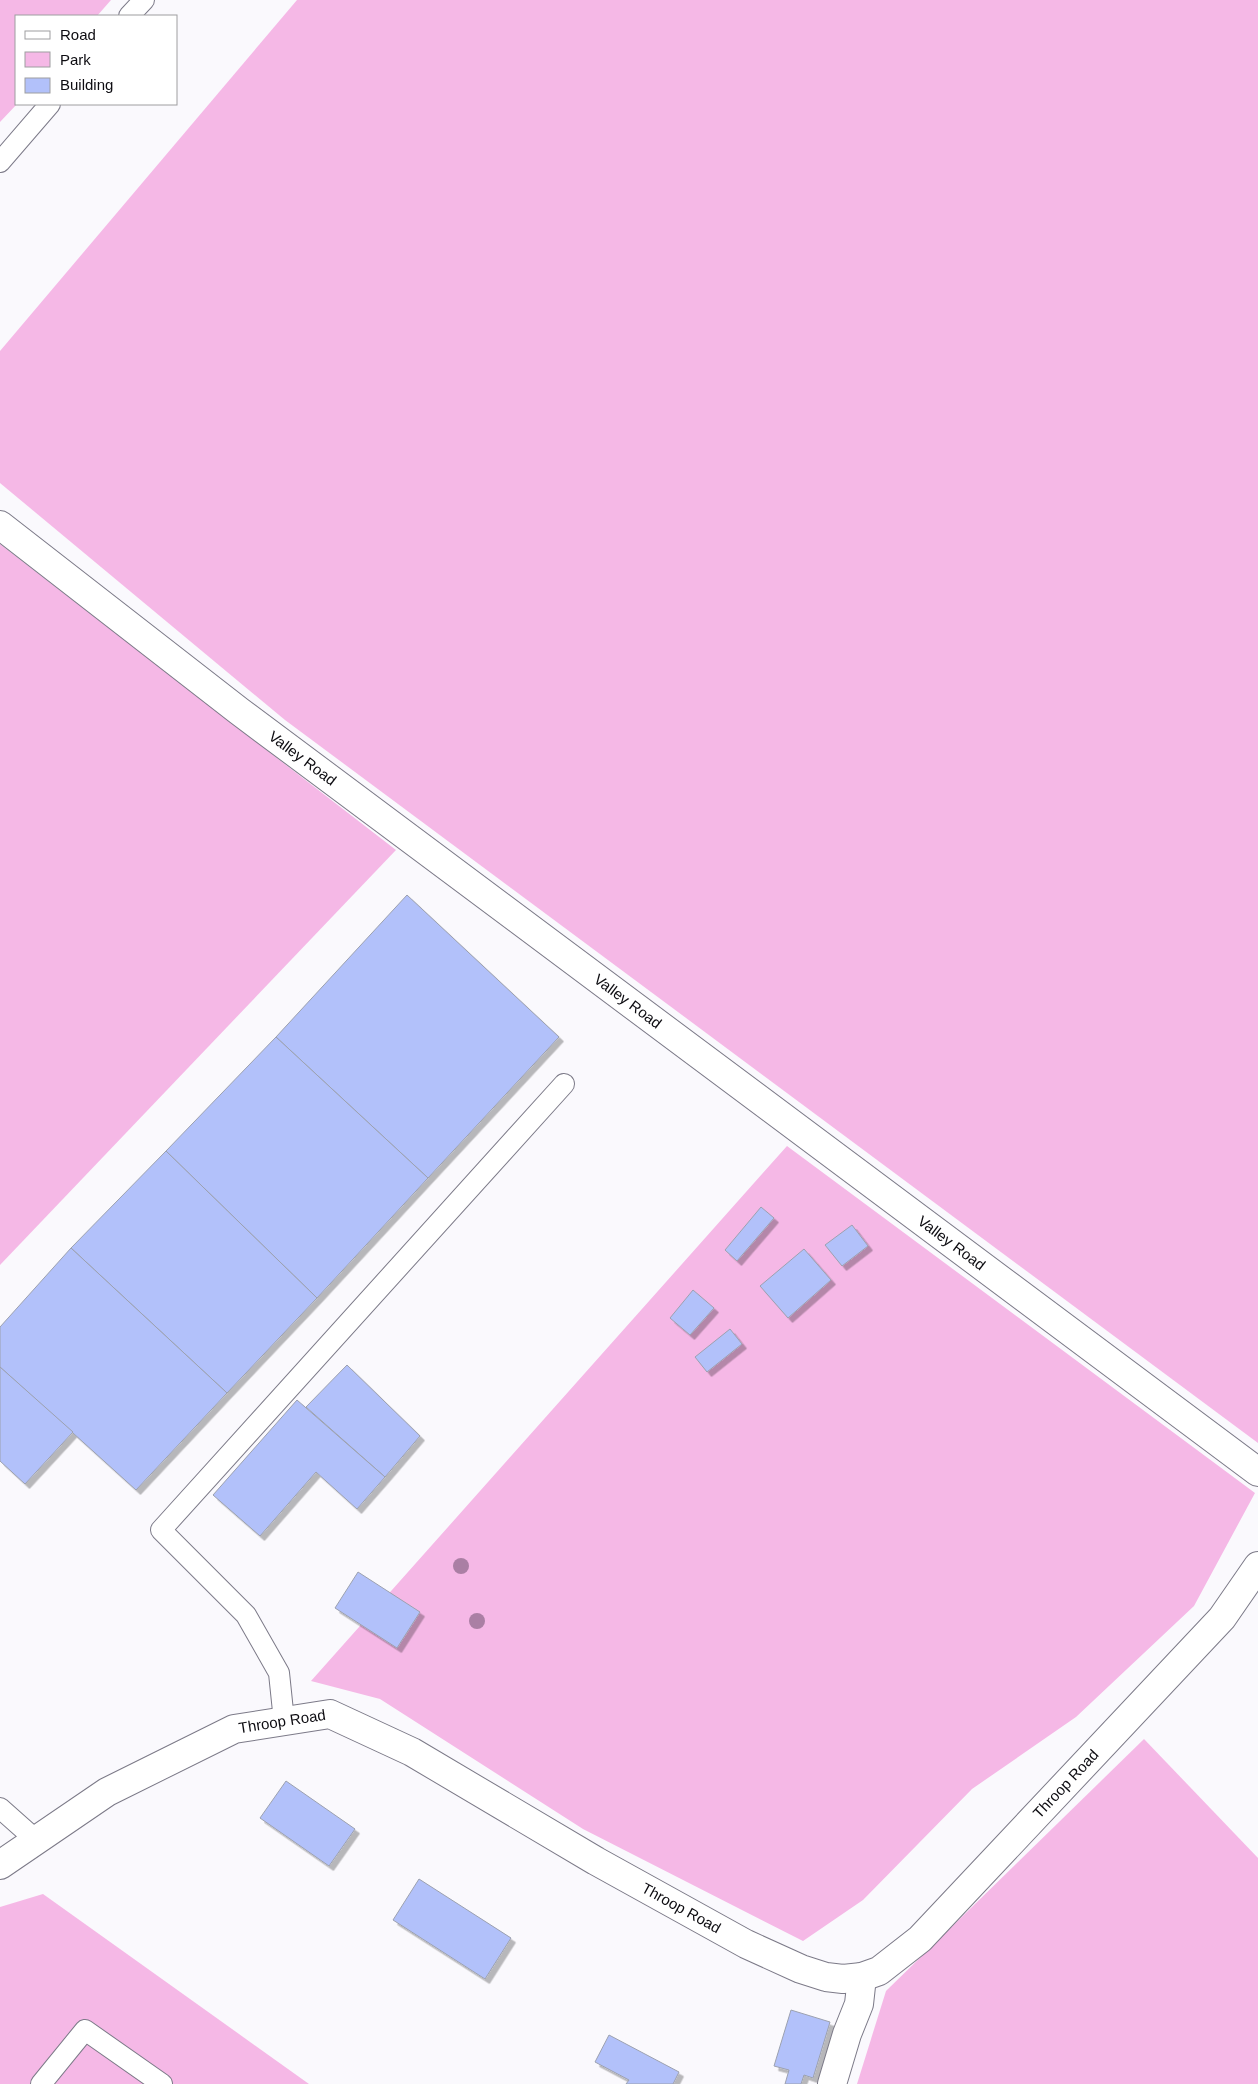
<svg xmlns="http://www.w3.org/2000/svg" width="1258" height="2084" font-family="Arial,sans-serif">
<defs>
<filter id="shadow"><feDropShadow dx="4.5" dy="4.5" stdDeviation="0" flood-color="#0004"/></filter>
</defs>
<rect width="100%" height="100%" fill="#faf9fd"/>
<g fill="#f5b8e6">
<polygon points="0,0 111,0 97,16 16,16 17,104 0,122"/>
<polygon points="297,0 1258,0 1258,1443 285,720 0,483 0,351"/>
<polygon points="0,544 396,850 0,1265"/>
<polygon points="787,1146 1255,1493 1194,1606 1076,1717 972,1789 863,1900 803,1941 583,1829 380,1699 311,1681"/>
<polygon points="1144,1739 1258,1858 1258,2084 857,2084 886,1991"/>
<polygon points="43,1894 309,2084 0,2084 0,1907"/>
</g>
<g fill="#b2c1fa" stroke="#9ca1af" filter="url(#shadow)">
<polygon points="407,895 559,1037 428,1178 276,1037"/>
<polygon points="276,1037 428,1178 317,1298 166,1151"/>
<polygon points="166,1151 317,1298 227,1393 71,1248"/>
<polygon points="761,1207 774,1218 737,1261 725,1250"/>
<polygon points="852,1225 868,1246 842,1266 825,1245"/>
<polygon points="71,1248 227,1393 136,1490 0,1367 0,1327"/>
<polygon points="804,1249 831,1280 788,1318 760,1286"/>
<polygon points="693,1290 714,1308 690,1335 670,1318"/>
<polygon points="730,1329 742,1344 707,1372 695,1357"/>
<polygon points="347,1365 420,1436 385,1477 306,1407"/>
<polygon points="0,1367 73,1432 25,1484 0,1461"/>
<polygon points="297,1400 385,1477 357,1509 316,1472 260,1536 213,1495"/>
<polygon points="358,1572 420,1612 397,1648 335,1608"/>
<polygon points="286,1781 355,1829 329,1866 260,1818"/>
<polygon points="419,1879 511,1938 485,1979 393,1920"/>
<polygon points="791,2010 830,2022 813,2078 804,2075 801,2084 785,2084 789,2070 774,2066"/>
<polygon points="609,2035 679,2072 673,2084 626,2084 629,2080 595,2062"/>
</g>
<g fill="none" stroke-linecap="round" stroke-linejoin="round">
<defs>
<g id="lane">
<polyline points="129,16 144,0"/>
<polyline points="0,162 50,104"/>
<polyline points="284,1721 279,1673 246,1615 161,1530 564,1084"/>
<polyline points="0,1808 36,1840"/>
<polyline points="41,2084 85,2030 162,2084"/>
</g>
<g id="street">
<path id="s1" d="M0 525 239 711 1258 1472"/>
<path id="s2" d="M0 1865 107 1792 234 1729 330 1714 412 1752 596 1861 746 1944 801 1969 826 1977 843 1979 862 1977 879 1971 920 1939 1222 1618 1258 1566"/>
<polyline points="832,2084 847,2034 859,2004 862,1977"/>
</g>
</defs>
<use href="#lane" stroke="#7c7a88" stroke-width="22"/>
<use href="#street" stroke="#7c7a88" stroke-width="30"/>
<use href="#lane" stroke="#fff" stroke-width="20"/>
<use href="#street" stroke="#fff" stroke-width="28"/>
</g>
<g fill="#aa7fa4">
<circle cx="461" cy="1566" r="8"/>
<circle cx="477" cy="1621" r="8"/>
</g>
<g text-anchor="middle" stroke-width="4.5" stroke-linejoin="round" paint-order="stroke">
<g font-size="15" fill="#0d0c11" stroke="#fff">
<text dy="5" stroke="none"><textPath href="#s1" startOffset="382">Valley Road</textPath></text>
<text dy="5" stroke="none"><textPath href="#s1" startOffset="788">Valley Road</textPath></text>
<text dy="5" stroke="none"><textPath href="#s1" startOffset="1192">Valley Road</textPath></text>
<text dy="5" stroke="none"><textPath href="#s2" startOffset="320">Throop Road</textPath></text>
<text dy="5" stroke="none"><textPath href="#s2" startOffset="1250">Throop Road</textPath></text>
<text dy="5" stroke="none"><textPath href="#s2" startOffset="770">Throop Road</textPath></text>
</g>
</g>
<rect x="15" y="15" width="162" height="90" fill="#ffffff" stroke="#9e9ea0"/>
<rect x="25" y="31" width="25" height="8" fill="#ffffff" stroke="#9e9ea0"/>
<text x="60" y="40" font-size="15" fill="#0d0c11">Road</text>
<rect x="25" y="52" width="25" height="15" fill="#f5b8e6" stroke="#9e9ea0"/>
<text x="60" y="65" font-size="15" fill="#0d0c11">Park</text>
<rect x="25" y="78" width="25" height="15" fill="#b2c1fa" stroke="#9e9ea0"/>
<text x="60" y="90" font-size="15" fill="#0d0c11">Building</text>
</svg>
